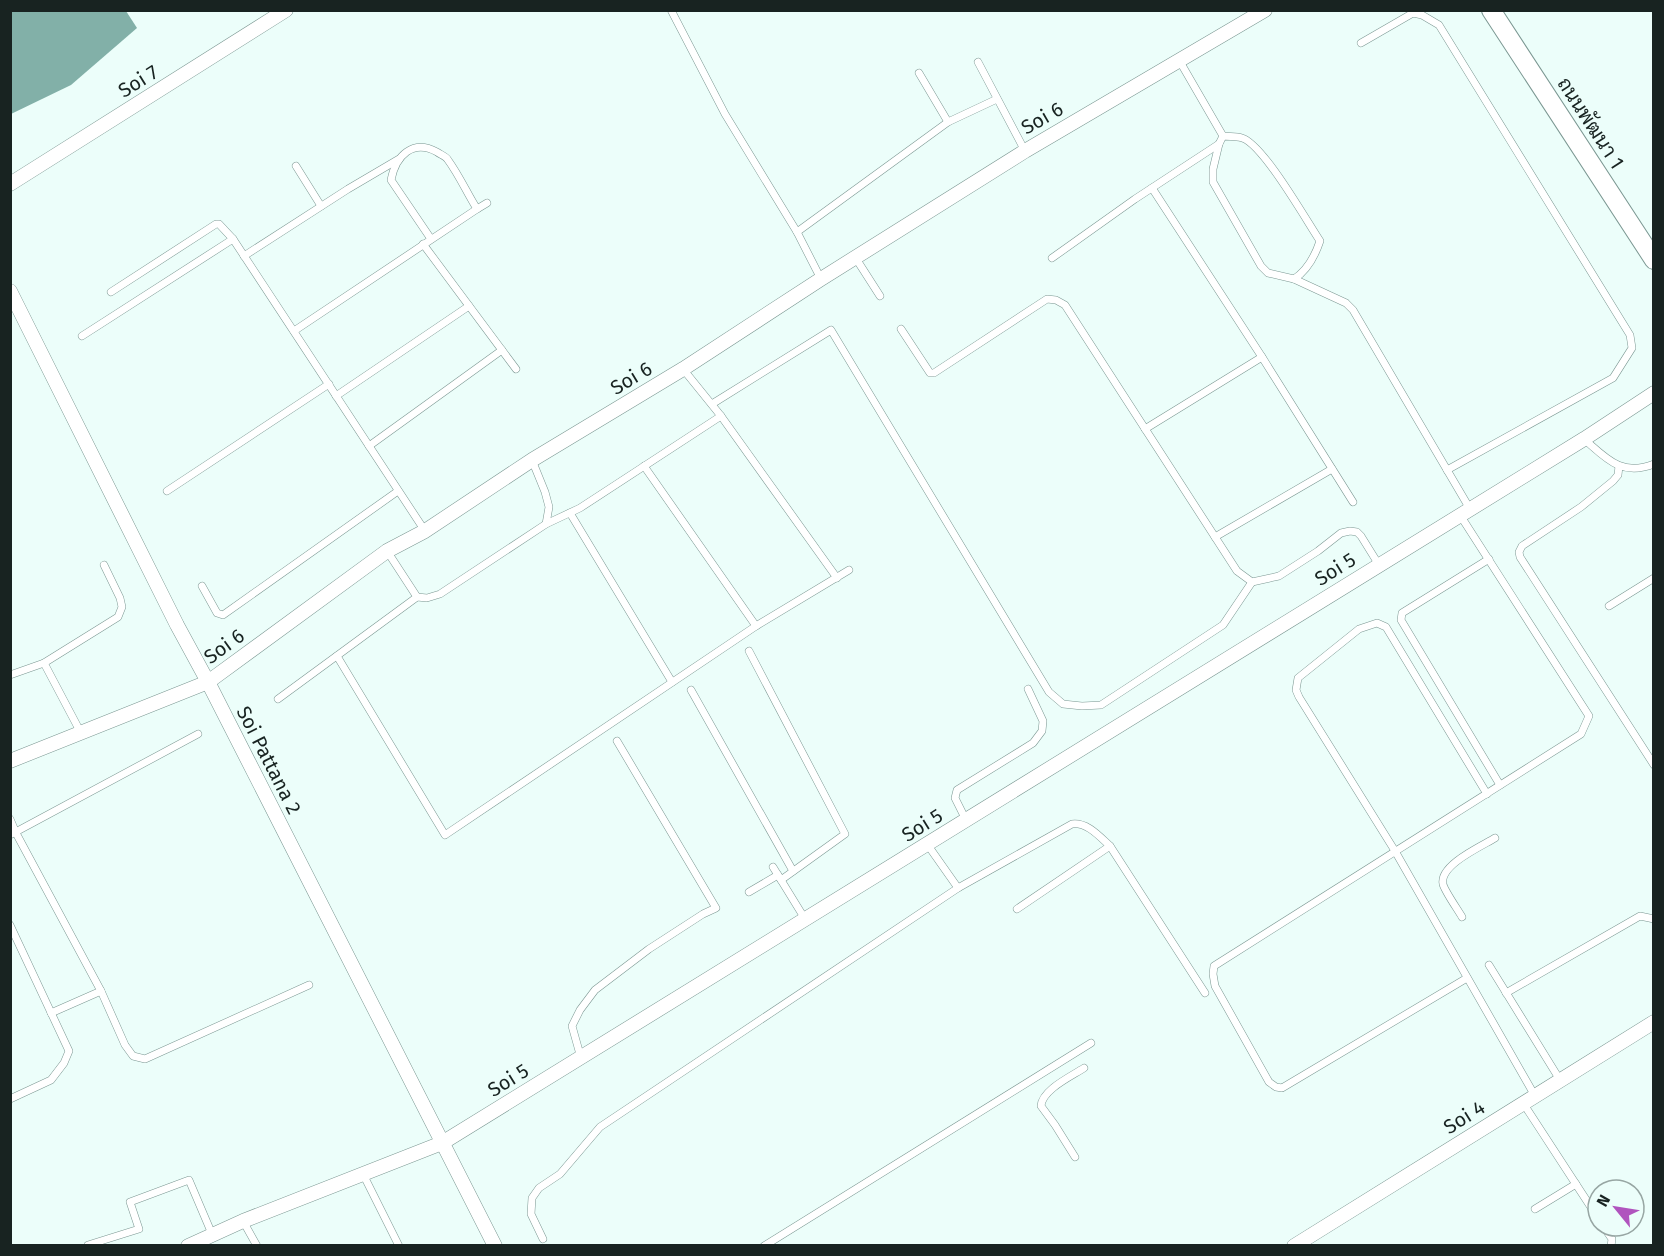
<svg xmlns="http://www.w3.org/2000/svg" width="1664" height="1256" font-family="'Fira Sans',Sarabun,sans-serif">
<rect width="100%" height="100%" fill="#ecfefa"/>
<polygon fill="#82b0a8" points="11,10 126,11 137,28 71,85 11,114"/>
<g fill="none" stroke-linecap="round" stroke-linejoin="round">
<defs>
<g id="service">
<polyline points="671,10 725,114 797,232 821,279"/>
<polyline points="1361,43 1413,13 1422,15 1439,25 1630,335 1632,348 1613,378 1447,470"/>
<polyline points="978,62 1025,151"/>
<polyline points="919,73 948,122 997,99"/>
<path d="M1223 136C1229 137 1236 136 1242 138 1263 144 1306 220 1320 241 1315 256 1308 270 1294 279L1346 303 1353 310 1470 509"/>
<polyline points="1219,144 1213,169 1213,182 1261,266 1268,273 1294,279"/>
<polyline points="296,166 321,206"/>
<polyline points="1152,188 1262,357 1353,502"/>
<polyline points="797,232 948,122"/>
<path d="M431 239 391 180C396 155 413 139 437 152 441 155 446 156 448 160 459 175 467 193 477 209L487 203"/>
<polyline points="423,244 516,369"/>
<polyline points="244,256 348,189 399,159"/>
<polyline points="855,257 880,296"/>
<polyline points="1052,258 1135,199 1219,144 1223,136 1179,60"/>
<polyline points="111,292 216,224 219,224 233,239 425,531"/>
<polyline points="901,329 930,373 934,373 1047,299 1056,300 1065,305 1237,571 1252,582 1279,576 1318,551 1341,533 1350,531 1357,532 1361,536 1379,565"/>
<polyline points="294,331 477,209"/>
<polyline points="82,336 233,239"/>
<polyline points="683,369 721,416 837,578"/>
<polyline points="336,396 469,306"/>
<polyline points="712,404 831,330 1049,692 1063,704 1082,706 1101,705 1223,625 1252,582"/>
<polyline points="1145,429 1262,357"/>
<path d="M1584 439C1606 458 1621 477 1654 464"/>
<polyline points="369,446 502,350"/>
<polyline points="1619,466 1618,475 1613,481 1581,507 1522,546 1519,552 1520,557 1654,765"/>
<polyline points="167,491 329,384"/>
<polyline points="570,513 672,682"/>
<polyline points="1460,515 1589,716 1581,734 1214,966 1213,974 1215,986 1269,1082 1276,1087 1282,1088 1467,978"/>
<polyline points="546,524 580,508 721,416"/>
<polyline points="1215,537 1332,469"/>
<polyline points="1489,559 1402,613 1401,620 1500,785"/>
<polyline points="202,586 217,613 223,615 398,491"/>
<polyline points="417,597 427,598 440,594 546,524 549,507 545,492 532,460"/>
<polyline points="1609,606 1654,578"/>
<polyline points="756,626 849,570"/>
<polyline points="749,651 845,834 781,880"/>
<polyline points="337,656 445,835 756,626 644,466"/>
<polyline points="10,675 44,663"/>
<polyline points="691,690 793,871"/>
<polyline points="278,699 417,597 387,551"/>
<polyline points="81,733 44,663 118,617 122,607 120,598 104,565"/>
<polyline points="1487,794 1386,627 1377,623 1359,629 1298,678 1296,690 1299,697 1395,851 1535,1096"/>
<polyline points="10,819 16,833 101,991 125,1045 133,1056 145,1059 309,985"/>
<polyline points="966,820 955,798 957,790 1033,743 1042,731 1043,721 1028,689"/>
<polyline points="10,835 198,734"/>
<polyline points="773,867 805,919"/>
<path d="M958 888 1072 824C1087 822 1099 836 1110 846L1205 993"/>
<polyline points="749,892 778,875"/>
<polyline points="1017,909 1110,846"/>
<path d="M1462 917C1458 910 1444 890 1443 884 1439 865 1482 846 1495 838"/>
<polyline points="10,925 69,1051 64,1063 51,1080 10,1099"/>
<polyline points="1489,965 1560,1080"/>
<polyline points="1506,993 1640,916 1654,919"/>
<polyline points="51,1013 101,991"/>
<polyline points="581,1058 572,1026 580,1010 595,990 649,949 703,914 716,908 617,741"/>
<polyline points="1523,1103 1598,1218"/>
<path d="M1075 1157 1055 1125 1041 1106C1042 1090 1070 1077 1084 1068"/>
<polyline points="363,1174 399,1246"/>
<polyline points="1535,1209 1576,1184"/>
<polyline points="243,1221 257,1246"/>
<polyline points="1603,1226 1612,1239 1611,1246"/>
<polyline points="543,1239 531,1214 532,1198 539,1188 560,1174 600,1127 958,888 927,844"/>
<polyline points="88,1245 139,1229 130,1202 189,1180 212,1234"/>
<polyline points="764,1246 1091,1043"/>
</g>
<g id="minor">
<polyline points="10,184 286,10"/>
<polyline points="10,291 177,625 208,682 495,1246"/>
<polyline points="10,761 208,682 387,551 425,531 532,460 683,369 821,279 1025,151 1265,10"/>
<polyline points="188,1246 243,1221 442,1143 1584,439 1654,393"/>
<polyline points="1294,1246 1654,1022"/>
</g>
<polyline id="secondary" points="1491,10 1654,260"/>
</defs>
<use href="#service" stroke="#7b9792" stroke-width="8"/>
<use href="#minor" stroke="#7b9792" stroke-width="15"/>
<use href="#secondary" stroke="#7b9792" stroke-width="20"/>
<use href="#service" stroke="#fff" stroke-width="7"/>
<use href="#minor" stroke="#fff" stroke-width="14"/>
<use href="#secondary" stroke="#fff" stroke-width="18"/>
</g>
<g text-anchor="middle" stroke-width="4.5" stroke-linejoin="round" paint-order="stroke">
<g font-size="20" fill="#182321" stroke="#ecfefa">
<text transform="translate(138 81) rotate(-32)" y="7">Soi 7</text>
<text transform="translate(1042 118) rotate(-30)" y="7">Soi 6</text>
<text transform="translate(1591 123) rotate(57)" y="7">ถนนพัฒนา 1</text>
<text transform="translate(631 378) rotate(-31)" y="7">Soi 6</text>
<text transform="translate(1335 569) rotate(-32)" y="7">Soi 5</text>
<text transform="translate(224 646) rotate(-36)" y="7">Soi 6</text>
<text transform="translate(269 760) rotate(63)" y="7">Soi Pattana 2</text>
<text transform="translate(922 825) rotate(-32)" y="7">Soi 5</text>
<text transform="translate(508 1080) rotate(-32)" y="7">Soi 5</text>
<text transform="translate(1464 1117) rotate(-32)" y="7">Soi 4</text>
</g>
</g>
<rect width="1664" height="1256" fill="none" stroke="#182321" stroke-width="24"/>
<g transform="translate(1616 1208) rotate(300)"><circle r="28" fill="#ecfefa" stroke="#97a6a3" stroke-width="1.5"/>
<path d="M0-4.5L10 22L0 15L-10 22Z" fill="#b054be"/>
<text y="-9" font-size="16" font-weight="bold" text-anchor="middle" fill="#182321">N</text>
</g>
</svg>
